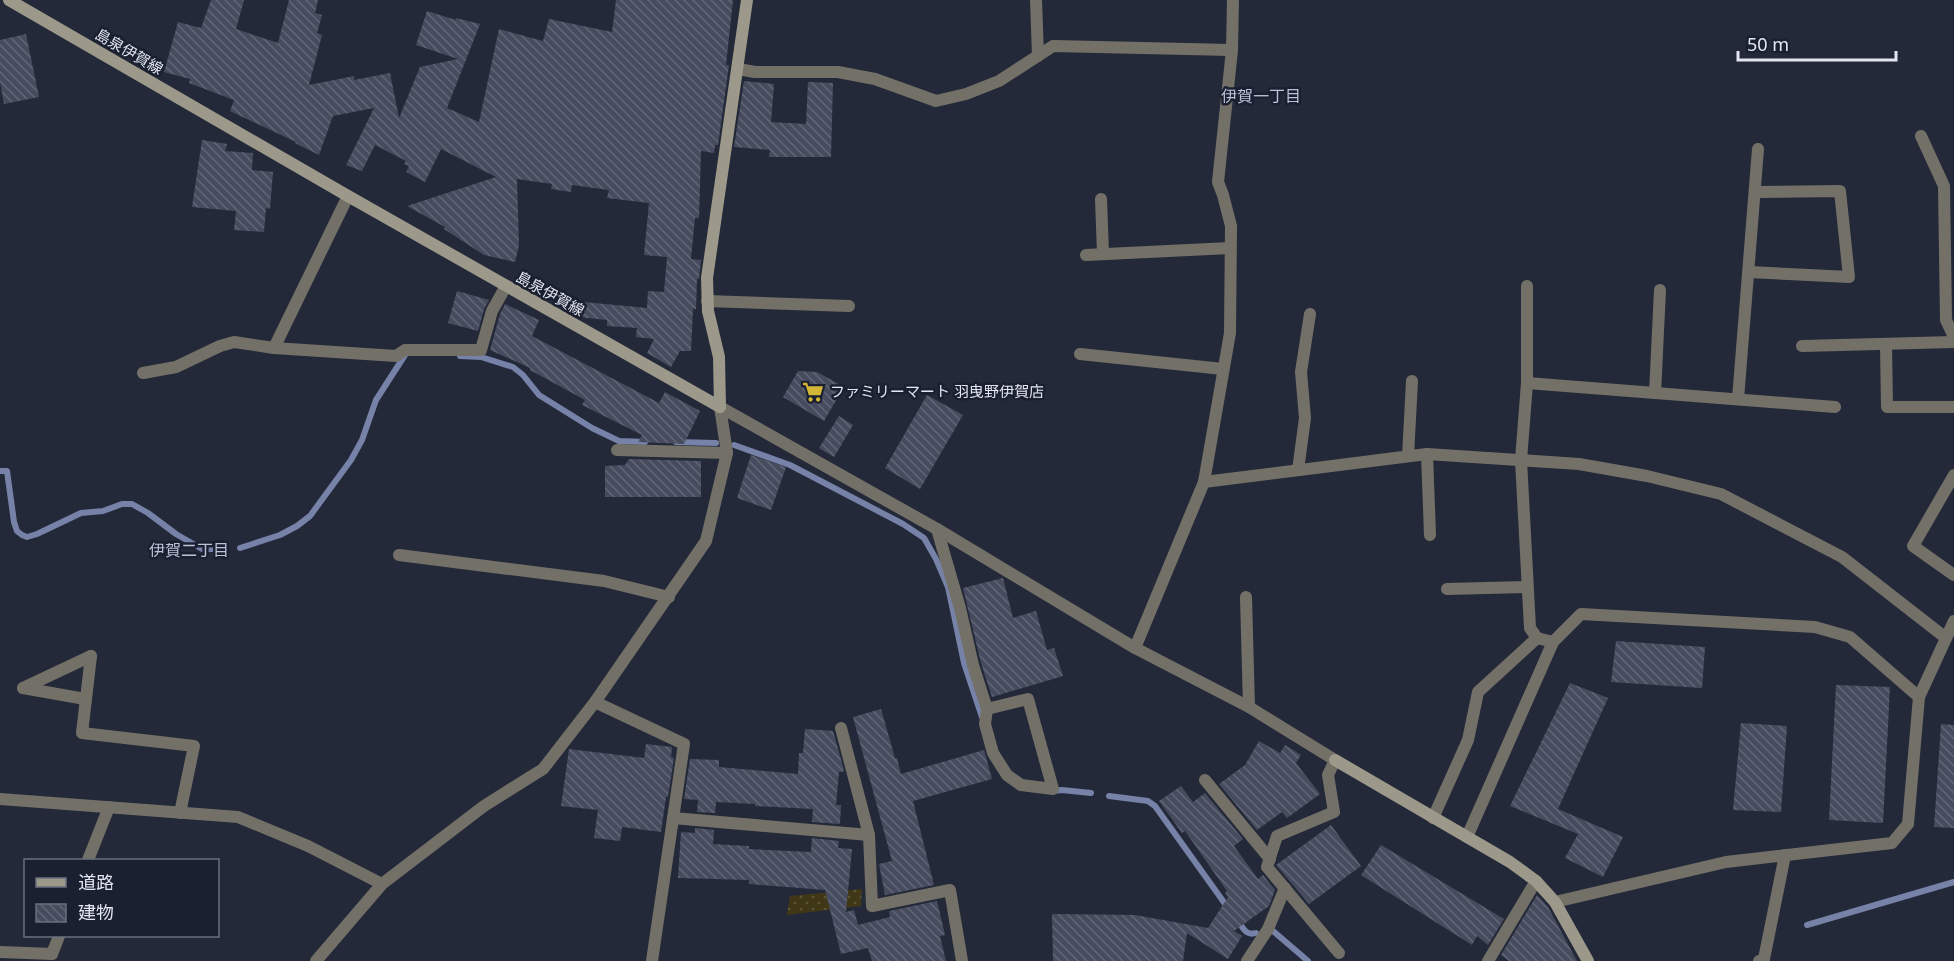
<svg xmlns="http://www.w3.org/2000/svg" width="1954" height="961" font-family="'Noto Sans','Noto Sans JP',sans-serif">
<defs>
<pattern id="park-dots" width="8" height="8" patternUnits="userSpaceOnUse" patternTransform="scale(1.5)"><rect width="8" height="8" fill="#3f3716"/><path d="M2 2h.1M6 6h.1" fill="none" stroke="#5a5438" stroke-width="1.8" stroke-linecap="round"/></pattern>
<pattern id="building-back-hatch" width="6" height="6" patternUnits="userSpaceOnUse" patternTransform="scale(1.5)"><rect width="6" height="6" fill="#464c5e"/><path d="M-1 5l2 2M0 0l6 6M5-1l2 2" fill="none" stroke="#606676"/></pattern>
</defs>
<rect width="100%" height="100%" fill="#24293a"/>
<polygon fill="url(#park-dots)" points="862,889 861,906 787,915 790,896"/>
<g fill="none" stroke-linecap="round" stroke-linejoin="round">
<g stroke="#7682a8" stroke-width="6">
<polyline points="460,356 481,357 513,367 523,375 539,395 592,428 619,441 645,442"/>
<polyline points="676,442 716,443"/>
<polyline points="734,445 790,465 903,524 924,538 936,559 948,587 964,663 982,717"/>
<polyline points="0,471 7,471 14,522 17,531 22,535 27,537 37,534 81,513 103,511 122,504 132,504 148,513 176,534 202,549 214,549"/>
<polyline points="240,548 280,535 297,526 310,516 351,460 362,440 376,400 405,355"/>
<polyline points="1051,791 1062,790 1091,793"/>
<polyline points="1109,796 1148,801 1155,806 1228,908"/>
<path d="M1238 921C1243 928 1246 936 1256 933"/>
<polyline points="1807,925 1954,882"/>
<polyline points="1273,931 1308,961"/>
</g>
</g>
<g fill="url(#building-back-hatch)">
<polygon points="211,0 244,0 236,29 278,43 289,0 318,0 315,13 322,15 317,33 322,35 309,85 354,76 354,80 390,73 399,118 420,67 458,59 416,45 427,11 456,20 456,18 480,24 447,108 479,122 499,29 543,41 549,19 612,32 616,0 733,0 726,65 729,65 718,145 715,145 714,153 701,151 699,218 695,218 691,259 701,260 699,279 697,279 696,309 693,309 691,351 680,351 671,367 647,353 654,339 636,337 637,328 607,326 607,320 578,317 572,314 573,301 647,308 648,291 664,292 667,257 644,255 649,203 607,198 609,190 572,185 571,192 551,189 552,184 517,179 519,245 515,262 484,255 444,229 445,227 407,206 496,177 441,149 425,182 406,172 409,166 404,164 406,161 375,145 362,171 346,165 374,108 333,116 319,155 295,143 296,142 230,111 234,100 189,83 190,79 164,72 178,22 201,28"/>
<polygon points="26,34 39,97 4,104 0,82 0,40"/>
<polygon points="744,81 774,84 771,122 806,124 808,82 833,83 831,157 769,157 770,150 734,147"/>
<polygon points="202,140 227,144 225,151 253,153 252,170 273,172 270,209 266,208 264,232 234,230 236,211 192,207"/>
<polygon points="457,291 489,300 484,309 478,331 448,323"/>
<polygon points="505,304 539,320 532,336 659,403 665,392 700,411 684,444 638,442 642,435 582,405 585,400 530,370 530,368 490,350 500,314"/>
<polygon points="798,371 817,372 844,387 824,421 783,397"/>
<polygon points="927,395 963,415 920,489 885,468"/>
<polygon points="839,416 853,425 834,457 819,448"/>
<polygon points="751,455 786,467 771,510 737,498"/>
<polygon points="629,459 701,461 701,497 605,497 605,466 625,465"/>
<polygon points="1003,578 1013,618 1036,611 1047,650 1054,648 1063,676 992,697 981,663 963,588"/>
<polygon points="1616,641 1705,647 1702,688 1611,682"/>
<polygon points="1570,683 1608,698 1558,809 1623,837 1603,877 1565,858 1578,834 1510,806"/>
<polygon points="1836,685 1890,687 1883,823 1829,820"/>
<polygon points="881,709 895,758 897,758 901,774 984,750 992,779 913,801 934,885 885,895 879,864 892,861 853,717"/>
<polygon points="1741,723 1787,726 1781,812 1733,810"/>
<polygon points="1941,724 1954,725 1954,828 1934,827"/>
<polygon points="805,729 833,731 844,770 843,772 839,772 836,805 841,805 840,824 812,822 813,809 755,806 755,804 716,802 715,813 697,812 698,800 684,799 690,759 719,760 719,767 798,774 799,753 803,753"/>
<polygon points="1259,741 1280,753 1285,745 1301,755 1296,763 1320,794 1287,818 1282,812 1257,830 1219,784 1245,765"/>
<polygon points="646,744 672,747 671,757 674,758 668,797 666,797 661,832 622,827 620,841 594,838 598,810 561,806 569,749 644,758"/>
<polygon points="1181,786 1193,802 1205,793 1243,839 1234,846 1258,879 1263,875 1275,890 1269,906 1234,931 1242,936 1228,959 1187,933 1183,961 1053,961 1052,914 1135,915 1208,928 1228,897 1225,893 1227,891 1185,831 1182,833 1159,801"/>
<polygon points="1331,825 1361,866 1309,904 1276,865"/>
<polygon points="695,828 714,830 713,844 749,846 749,849 811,852 812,838 839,841 838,848 852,849 846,912 854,910 858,925 890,917 889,911 937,901 945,935 940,936 946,961 872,961 868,948 841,954 825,890 749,884 749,880 678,878 681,832 695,833"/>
<polygon points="1381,845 1504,919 1488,945 1477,936 1472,945 1361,875"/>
<polygon points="1537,895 1548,907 1577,961 1509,961 1501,955"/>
</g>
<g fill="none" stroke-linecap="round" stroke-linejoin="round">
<g stroke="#737167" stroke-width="12">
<polyline points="1036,0 1038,56"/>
<polyline points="738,69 755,72 838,72 875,79 936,101 966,94 999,81 1053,46 1232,50"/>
<polyline points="1921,136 1944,186 1946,320 1954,337"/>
<polyline points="1101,199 1103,254"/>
<polyline points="1086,255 1230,248"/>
<polyline points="1749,272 1849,277 1840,191 1755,192"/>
<polyline points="1527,286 1527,383 1521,460 1530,628 1537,638 1553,642"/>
<polyline points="707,301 849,306"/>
<polyline points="1886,344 1887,407 1954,407"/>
<polyline points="1802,346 1954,342"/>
<polyline points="274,348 348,196"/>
<polyline points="1080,354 1223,369"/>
<polyline points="143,373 176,367 220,346 234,342 274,348 396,356 405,350 481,350 492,311 506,286"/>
<polyline points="1527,383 1835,407"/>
<polyline points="1655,393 1660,290"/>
<polyline points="1738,399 1758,149"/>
<polyline points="720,407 937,529 1135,648 1249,707 1335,760 1328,775 1334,812 1277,836 1267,867 1339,953"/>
<polyline points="617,450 727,453"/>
<polyline points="1427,454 1430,535"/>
<polyline points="1408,456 1412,381"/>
<polyline points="1298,470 1305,418 1301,372 1310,314"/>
<polyline points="1954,475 1913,546 1954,575"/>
<polyline points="1204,482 1427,454 1579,464 1647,476 1721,494 1842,557 1946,638"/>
<polyline points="937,529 960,608 973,665 987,709"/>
<polyline points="399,555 604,581 669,597"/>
<polyline points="1447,589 1527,587"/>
<polyline points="1246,597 1249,707"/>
<polyline points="1135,648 1204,482 1230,333 1231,226 1223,195 1218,182 1232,50 1233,0"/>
<polyline points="91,656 82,733 194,746 180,813"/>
<polyline points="23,688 91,656"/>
<polyline points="23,688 85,699"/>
<polyline points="1919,697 1954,621"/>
<polygon points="1028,699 1053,789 1021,785 1007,775 993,753 985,724 987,709"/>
<polyline points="595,702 684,744 652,961"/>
<polyline points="841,728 869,835 872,906 950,890 962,961"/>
<polyline points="1205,780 1270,859"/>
<polyline points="0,799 238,817 308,846 382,884"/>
<polyline points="673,818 869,835"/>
<polyline points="1433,818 1468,740 1478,692 1537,638"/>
<polyline points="1467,837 1553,642 1581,614 1815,627 1850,637 1919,697 1908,824 1892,843 1726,862 1555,902"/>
<polyline points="88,860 109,807"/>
<polyline points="0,952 52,954 59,936"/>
<polyline points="316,961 382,884 484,806 543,769 595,702 706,541 727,453 720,407"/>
<polyline points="1247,961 1268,929 1285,888"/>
<polyline points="1488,961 1536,881"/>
<polyline points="1759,961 1764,959 1785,855"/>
</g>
<g stroke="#9c998a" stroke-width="12">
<polyline points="9,0 348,196 720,407"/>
<polyline points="720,407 719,357 708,311 707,278 747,0"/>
<polyline points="1335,760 1510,862 1536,881 1555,902 1588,961"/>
</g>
</g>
<defs>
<symbol id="supermarket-bare" viewBox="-9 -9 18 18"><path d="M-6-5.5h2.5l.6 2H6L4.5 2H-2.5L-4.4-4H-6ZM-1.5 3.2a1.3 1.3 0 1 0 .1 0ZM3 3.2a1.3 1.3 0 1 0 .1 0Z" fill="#d2b736" stroke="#1a2030" stroke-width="2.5" paint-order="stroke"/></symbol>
</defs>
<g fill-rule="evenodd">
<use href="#supermarket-bare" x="798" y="377" width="30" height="30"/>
</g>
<g text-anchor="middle" stroke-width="5" stroke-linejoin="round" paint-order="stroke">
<g font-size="15" fill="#e2e6f1" stroke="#1a2030">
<text transform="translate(129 52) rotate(30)" y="5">島泉伊賀線</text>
<text transform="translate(550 294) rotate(29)" y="5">島泉伊賀線</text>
</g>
<g font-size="15" fill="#e2e6f1" stroke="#1a2030" text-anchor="start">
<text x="830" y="397">ファミリーマート 羽曳野伊賀店</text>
</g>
<g font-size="16" fill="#bbc2d8" stroke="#1a2030">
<text x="1261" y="102">伊賀一丁目</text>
<text x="189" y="556">伊賀二丁目</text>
</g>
</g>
<rect x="24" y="859" width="195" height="78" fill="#1a2030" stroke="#6a6f7d" stroke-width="1.5"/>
<rect x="36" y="878" width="30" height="9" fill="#9c998a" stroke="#6a6f7d" stroke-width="1.5"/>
<text x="78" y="889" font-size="18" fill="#e2e6f1">道路</text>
<rect x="36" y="904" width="30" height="18" fill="url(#building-back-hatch)" stroke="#6a6f7d" stroke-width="1.5"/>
<text x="78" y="919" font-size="18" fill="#e2e6f1">建物</text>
<path d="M1738 51v9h158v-9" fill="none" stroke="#e2e6f1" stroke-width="3"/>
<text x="1747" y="51" font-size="18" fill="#e2e6f1" stroke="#1a2030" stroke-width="4.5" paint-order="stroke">50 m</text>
</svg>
